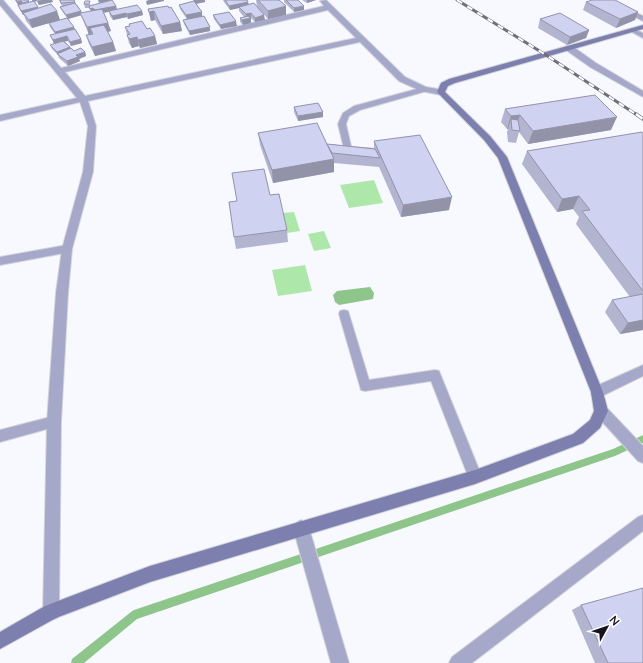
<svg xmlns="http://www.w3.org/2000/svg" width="643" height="663" font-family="Lato,sans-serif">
<rect width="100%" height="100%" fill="#f8f8ff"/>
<g fill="#ade7a9">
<polygon points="374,180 383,203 349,208 340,185"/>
<polygon points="294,212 300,231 287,233 282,213"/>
<polygon points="324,231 331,248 314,251 308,234"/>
<polygon points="305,265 312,291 278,296 272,270"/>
</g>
<polygon fill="#8dc58a" points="370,287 374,293 373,299 339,305 335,302 333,295 337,291"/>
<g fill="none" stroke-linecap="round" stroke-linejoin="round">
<polygon fill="#8dc58a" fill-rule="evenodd" points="643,435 643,443 615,456 137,619 84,663 71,663 72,659 131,612 134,610 613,449"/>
<defs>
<g id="lane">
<polygon points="630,29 634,29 643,33 643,38 630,31"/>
<polygon points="424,87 427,87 427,91 360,110 349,116 346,124 353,155 349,158 346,157 338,124 343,113 354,106"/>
<polygon points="67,245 70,246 72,249 70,252 0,265 0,257"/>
<polygon points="344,310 348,311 349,314 369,380 435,370 439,371 482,477 480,481 475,483 470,481 431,381 365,391 361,390 339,314 340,311"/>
<polygon points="54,416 58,418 60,422 58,426 0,442 0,430"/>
</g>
<g id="street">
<path d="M0 0H3L61 68 324 6 320 1 326 0 405 77 426 87 444 90 445 92 441 95 421 91 399 81 360 42 88 101 96 126 93 172 72 249 68 293 61 422 59 612 57 618 51 620 45 618 43 612 47 422 56 293 62 249 83 172 88 126 80 102 0 121V115L77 98 0 5ZM328 10 356 38 85 96 65 72Z"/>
<polygon points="602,0 610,0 643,16 643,21"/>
<polygon points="566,46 572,46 596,63 643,91 643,97 590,67 566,50"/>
<polygon points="643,365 643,376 602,396 597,398 592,396 591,392 592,388"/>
<polygon points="601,405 606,407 643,446 643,463 638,461 596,415 594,411 596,407"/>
<polygon points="643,515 643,531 472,663 449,663 452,657 638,517"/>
<polygon points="301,520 306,523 309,528 349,663 331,663 293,528 296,523"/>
</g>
<polygon id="secondary" points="643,25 643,29 455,83 448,86 445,92 490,136 507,157 603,392 608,411 600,428 583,443 475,484 150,582 56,618 0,649 0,632 45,606 150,566 475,470 573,434 590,420 594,411 591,392 498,158 484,140 437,92 441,83 449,79"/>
</defs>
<use href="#lane" stroke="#d4d4db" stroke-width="2"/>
<use href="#street" stroke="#d4d4db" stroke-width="2"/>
<use href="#secondary" stroke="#d4d4db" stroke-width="2"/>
<use href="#lane" fill="#a5a8c8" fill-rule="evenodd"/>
<use href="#street" fill="#a5a8c8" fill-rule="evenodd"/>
<use href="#secondary" fill="#7d80ae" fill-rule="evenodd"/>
<defs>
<polyline id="rail-far1" points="457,0 546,55 637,115"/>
<polyline id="rail" points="636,114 643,119"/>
</defs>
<use href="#rail-far1" stroke="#6f7079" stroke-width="3"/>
<use href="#rail" stroke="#6f7079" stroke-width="3.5"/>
<use href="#rail-far1" stroke="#fff" stroke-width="2" stroke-dasharray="6" stroke-linecap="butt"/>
<use href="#rail" stroke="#fff" stroke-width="2.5" stroke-dasharray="8" stroke-linecap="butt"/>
</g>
<g fill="#b3b5d0">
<polygon points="15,0 28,0 30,3 33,2 32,0 52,0 53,2 39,5 37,1 34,2 38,8 60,20 51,23 67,18 62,11 60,7 62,6 59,0 74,0 76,4 81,11 82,13 91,11 89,8 85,8 84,4 85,1 91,5 116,6 117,9 142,11 143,15 128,19 127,17 113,20 110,16 109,12 104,13 111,31 108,32 113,42 116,51 95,56 89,44 86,35 89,35 81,15 68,19 81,39 82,43 71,46 68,41 64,41 74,51 85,52 86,56 79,59 80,61 68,66 59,58 58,55 52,49 50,45 54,44 50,35 55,34 50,27 49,23 32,28 26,21 24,15 23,15"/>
<polygon points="193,0 205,0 205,2 196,4 202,12 202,16 210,27 210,31 190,35 184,24 183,20 187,19 180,9 179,5 194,2"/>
<polygon points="223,0 247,0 249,5 265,20 255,22 251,18 250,18 251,23 243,25 240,22 240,18 244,17 239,11 239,8 230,10 224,2"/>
<polygon points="256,0 279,0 286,6 286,15 268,19 257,7"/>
<polygon points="284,0 298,0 304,10 294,12 284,2"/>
<polygon points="302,0 316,0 307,3"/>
<polygon points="586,2 638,12 635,20 616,28 583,10"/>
<polygon points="169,8 180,22 182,31 163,34 155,20 151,21 148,9"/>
<polygon points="213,15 237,26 221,29 214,19"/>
<polygon points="540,19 589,30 586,38 567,45 538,28"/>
<polygon points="129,24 147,29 155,36 157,44 140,48 139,46 132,48 129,43 125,27 129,26"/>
<polygon points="294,107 323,117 298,121 294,112"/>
<polygon points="505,109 611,130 528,144 519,132 516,143 508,142 507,132 508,129 507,129 501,122"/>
<polygon points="258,133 327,144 374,148 374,141 449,210 401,217 379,167 334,163 334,172 273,183 260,145"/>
<polygon points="643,134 643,330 620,334 605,312 612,300 630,297 576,224 579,217 573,209 557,212 522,164 527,151"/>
<polygon points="270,195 287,230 288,242 236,249 234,237 237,201"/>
<polygon points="581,605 643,663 595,663 572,610"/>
</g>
<g fill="#9293a9">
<polygon points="32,0 36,0 37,1 33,2"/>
<polygon points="42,0 52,0 53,2 39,5 37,1"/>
<polygon points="98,0 109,0 110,1 99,3"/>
<polygon points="149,0 164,0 164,1 147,5 146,1"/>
<polygon points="194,0 205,0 205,2 195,4"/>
<polygon points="307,0 316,0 307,3"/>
<polygon points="21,1 23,5 19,6 17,2"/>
<polygon points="248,2 249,6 239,7 239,8 230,10 229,6"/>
<polygon points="116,6 117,10 96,14 95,10"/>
<polygon points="286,6 286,15 268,19 268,11"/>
<polygon points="304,6 304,10 294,12 294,8"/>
<polygon points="38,7 39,11 23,13 24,15 23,15 21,11"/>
<polygon points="93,8 95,12 92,13 90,9"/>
<polygon points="57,11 60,20 32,28 29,20"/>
<polygon points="81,11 82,15 68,19 66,15"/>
<polygon points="142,11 143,15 128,19 127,14"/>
<polygon points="154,11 155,20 151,21 149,12"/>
<polygon points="202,12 202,16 187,20 186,15"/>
<polygon points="638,12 635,20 616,28 620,19"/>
<polygon points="126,13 127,17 113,20 112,16"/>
<polygon points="251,13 251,18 246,19 246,14"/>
<polygon points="264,15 265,20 255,22 255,18"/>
<polygon points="251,18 251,23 243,25 242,20"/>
<polygon points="236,21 237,26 221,29 220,25"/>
<polygon points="180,22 182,31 163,34 161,26"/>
<polygon points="108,23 111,31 93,35 90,28 92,35 89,36 87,27"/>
<polygon points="74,27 76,32 57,37 55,32"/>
<polygon points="210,27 210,31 190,35 189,31"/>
<polygon points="589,30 586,38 567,45 570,37"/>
<polygon points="67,36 68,41 54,44 53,40"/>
<polygon points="155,36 157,44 140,48 138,40"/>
<polygon points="137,37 139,46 132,48 129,39"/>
<polygon points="81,39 82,43 71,46 70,42"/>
<polygon points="113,42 116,51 95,56 92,47"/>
<polygon points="70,47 72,51 58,54 57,52"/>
<polygon points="85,52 86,56 79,59 80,61 68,66 67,61 76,55"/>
<polygon points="323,112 323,117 298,121 298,116"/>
<polygon points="520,115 516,127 511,119 508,129 507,129 511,116"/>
<polygon points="617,117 611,130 528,144 533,131"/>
<polygon points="334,159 334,172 273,183 272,170"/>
<polygon points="579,196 573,209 557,212 562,199"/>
<polygon points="452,197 449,210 401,217 403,205"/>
<polygon points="643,320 643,330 620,334 628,323"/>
</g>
<g fill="#d0d2f2" stroke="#9293a9">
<polygon points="16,0 28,0 29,1 23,3 21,1 17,2"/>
<polygon points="60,0 74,0 75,2 61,3"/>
<polygon points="112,0 116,6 95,10 93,8 90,9 89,6"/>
<polygon points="225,0 247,0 248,2 229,6"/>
<polygon points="258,0 279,0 286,6 268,11"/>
<polygon points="286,0 298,0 304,6 294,8"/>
<polygon points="592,0 615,0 638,12 620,19 586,2"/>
<polygon points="34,1 38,7 21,11 18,5"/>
<polygon points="85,1 90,1 89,4 84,4"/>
<polygon points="194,1 202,12 186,15 179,5"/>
<polygon points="75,3 81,11 66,15 60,7"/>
<polygon points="254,3 264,15 255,18 251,13 246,14 239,7"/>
<polygon points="51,4 57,11 29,20 23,13"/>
<polygon points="137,5 142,11 127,14 126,13 112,16 109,11"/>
<polygon points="168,6 169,8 171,7 180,22 161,26 154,11 149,12 148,9"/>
<polygon points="102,9 108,23 87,27 80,13"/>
<polygon points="229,12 236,21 220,25 213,15"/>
<polygon points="560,13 589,30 570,37 540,19"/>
<polygon points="204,16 210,27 189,31 183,20"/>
<polygon points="248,16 251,18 242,20 240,18"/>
<polygon points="67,18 74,27 55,32 49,23"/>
<polygon points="142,21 147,29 150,28 155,36 138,40 137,37 129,39 127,35 130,34 125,27 130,26 129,24"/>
<polygon points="104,25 113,42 92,47 86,35 93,34 90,28"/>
<polygon points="75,29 81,39 70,42 67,36 53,40 50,35"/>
<polygon points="63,41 70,47 57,52 50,45"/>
<polygon points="71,48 74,51 81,48 85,52 76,55 78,57 67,61 57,54"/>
<polygon points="595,95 617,117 533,131 520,115 511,116 505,109"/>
<polygon points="318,103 323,112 298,116 294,107"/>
<polygon points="511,119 518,120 520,131 512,130"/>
<polygon points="317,123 334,159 272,170 258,133"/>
<polygon points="642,132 643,134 643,291 582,211 590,210 579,196 562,199 527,151"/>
<polygon points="420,135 452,197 403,205 374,141"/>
<polygon points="327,144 375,149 380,158 332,153"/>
<polygon points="264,169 270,195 279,194 287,230 234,237 229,202 237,201 232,173"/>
<polygon points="643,294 643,320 628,323 612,300"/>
<polygon points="643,588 643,663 608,663 581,605"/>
</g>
<g transform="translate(607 627) rotate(50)" stroke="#ffffff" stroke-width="3" paint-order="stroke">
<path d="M0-3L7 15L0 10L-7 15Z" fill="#141520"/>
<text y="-6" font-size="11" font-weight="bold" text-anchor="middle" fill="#141520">N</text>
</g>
</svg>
